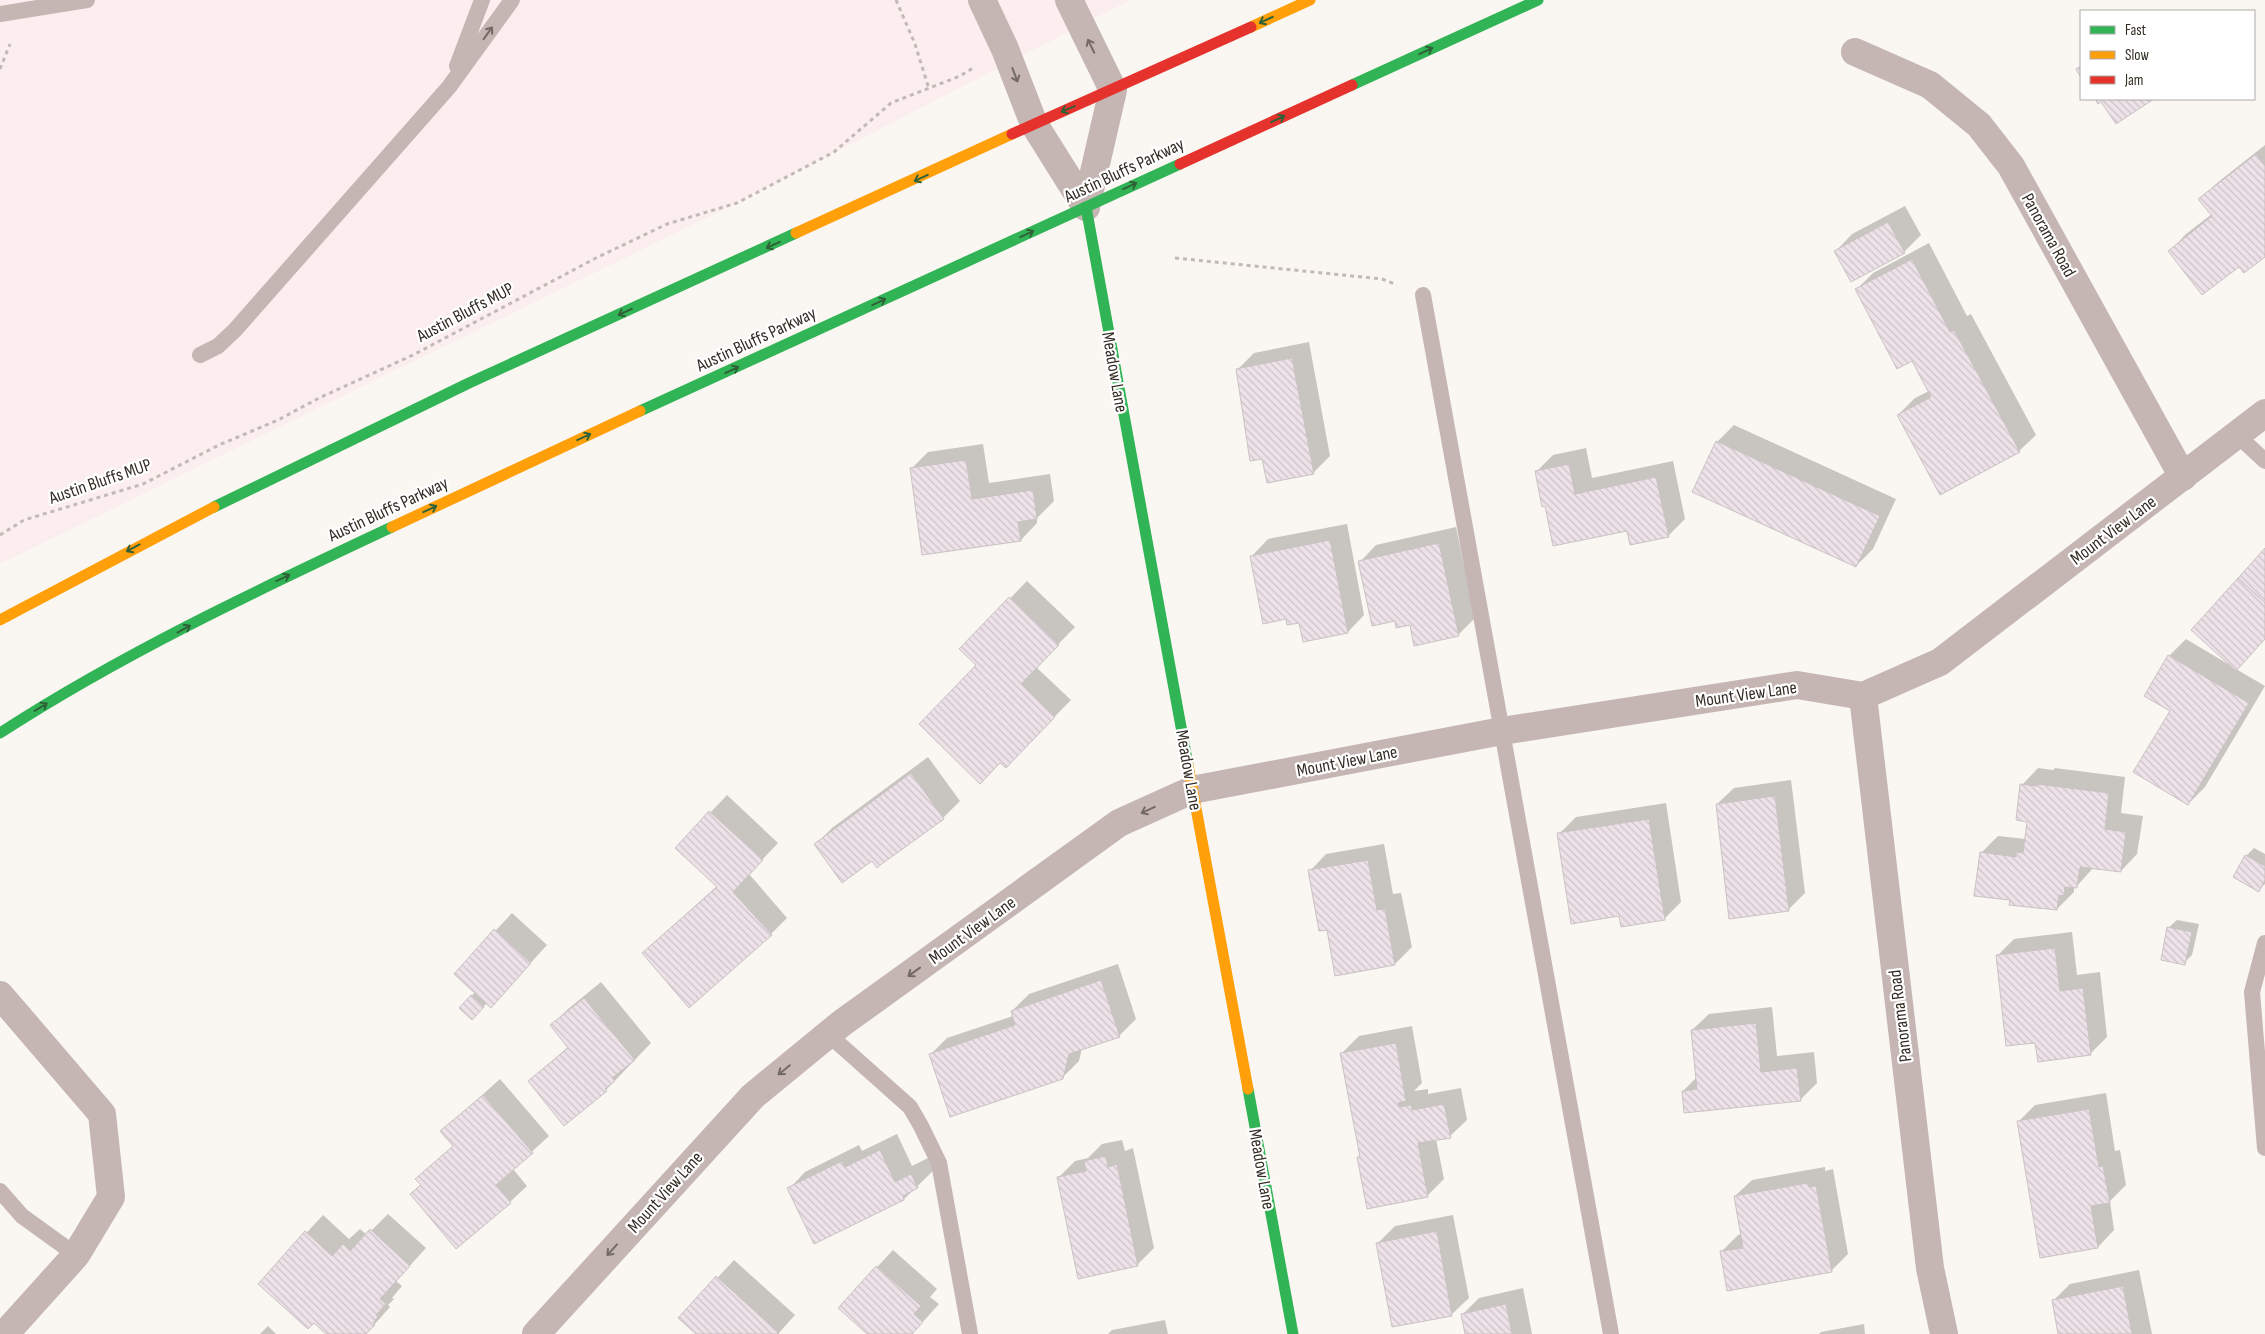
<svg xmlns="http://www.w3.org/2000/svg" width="2265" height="1334" font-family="'Sofia Sans Condensed',sans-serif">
<defs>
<pattern id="building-back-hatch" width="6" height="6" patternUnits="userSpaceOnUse" patternTransform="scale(1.25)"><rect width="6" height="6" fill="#ede2e8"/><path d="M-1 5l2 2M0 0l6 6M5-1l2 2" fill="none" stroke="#ccc2c7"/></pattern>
</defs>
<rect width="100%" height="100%" fill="#faf6f1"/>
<polygon fill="#fceeef" points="0,0 1130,0 737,203 0,564"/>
<g fill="#0003">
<polygon points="2096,99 2152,99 2116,122 2102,100 2098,102"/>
<polygon points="2265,145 2265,255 2239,265 2170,251 2186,234 2212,214 2200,199 2217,183"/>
<polygon points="1905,206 1921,235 1904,252 1836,251 1852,234"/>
<polygon points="1929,243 1967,316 1971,314 2036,435 2019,451 1898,415 1915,398 1929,391 1912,360 1856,290 1873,273"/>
<polygon points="1309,342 1330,456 1313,473 1263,458 1237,370 1254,353"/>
<polygon points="1734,425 1896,499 1873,549 1856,566 1717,442"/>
<polygon points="983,444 989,483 1050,474 1054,501 1037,518 1037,523 1021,540 911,469 928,452"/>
<polygon points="1586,448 1592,478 1673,461 1685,519 1668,536 1628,530 1546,504 1536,472 1553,455"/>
<polygon points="1347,524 1364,615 1348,632 1286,618 1252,556 1268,539"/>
<polygon points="1456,527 1475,618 1458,635 1396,620 1360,562 1376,545"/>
<polygon points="2265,550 2265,639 2236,669 2265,686 2205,787 2188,804 2171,711 2169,656 2186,639 2228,664"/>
<polygon points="1027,581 1075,627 1036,667 1071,700 1006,766 1000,762 978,665 961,649"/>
<polygon points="928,757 960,801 943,818 877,866 872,859 815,845 832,828"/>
<polygon points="2038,768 2053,770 2055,768 2125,777 2121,813 2143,816 2137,854 2121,871 2094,867 2076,887 2074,886 2074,892 2057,909 2012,899 1981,853 1998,836 2026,839 2028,821 2022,785"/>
<polygon points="1791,780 1805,893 1788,910 1717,804 1734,788"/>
<polygon points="727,795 778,843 749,874 787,918 771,934 643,953 718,885 677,848"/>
<polygon points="1666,803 1681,902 1664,919 1620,914 1559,834 1576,817"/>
<polygon points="1384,844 1393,894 1401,893 1412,947 1395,964 1336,974 1328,928 1310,871 1326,854"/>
<polygon points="2254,848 2265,854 2265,884 2258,890 2246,856"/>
<polygon points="512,913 547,945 507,989 487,1003 480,1010 461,1008 475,992 455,974"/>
<polygon points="2177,920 2199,924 2192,955 2184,963 2168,928"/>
<polygon points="2072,932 2077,975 2100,972 2107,1037 2090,1054 2037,1042 1997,956 2014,939"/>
<polygon points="1118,964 1136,1019 1119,1036 1082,1048 1079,1061 1062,1078 930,1055 947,1038 1013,1016 1012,1011 1029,994"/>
<polygon points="601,982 651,1043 606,1090 529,1081 568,1047 551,1026 568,1009"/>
<polygon points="1772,1007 1777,1056 1814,1052 1817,1083 1800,1100 1683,1091 1697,1077 1692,1030 1709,1014"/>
<polygon points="1412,1026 1422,1083 1414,1091 1428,1089 1428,1094 1461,1088 1467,1120 1450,1136 1436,1139 1444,1179 1427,1196 1358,1158 1361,1156 1342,1053 1359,1036"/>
<polygon points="500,1079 549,1136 513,1169 527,1186 510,1202 411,1194 421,1184 417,1179 454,1145 442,1131"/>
<polygon points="2106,1093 2115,1151 2120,1150 2126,1185 2110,1201 2114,1230 2098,1247 2018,1122 2035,1105"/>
<polygon points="897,1134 912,1166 928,1158 934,1170 904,1199 789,1189 805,1172 859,1145 862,1151"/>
<polygon points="1122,1140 1125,1151 1133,1148 1154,1248 1137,1265 1058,1178 1075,1161 1088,1158 1102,1144"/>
<polygon points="1825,1167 1825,1171 1833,1169 1848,1254 1831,1271 1721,1252 1738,1235 1742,1234 1735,1196 1752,1180"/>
<polygon points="388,1214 426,1248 396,1281 402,1286 392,1298 394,1299 388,1305 390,1307 366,1334 328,1334 314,1321 259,1284 323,1215 349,1239 360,1229 367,1235"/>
<polygon points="1453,1215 1469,1298 1452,1314 1393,1325 1378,1243 1395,1226"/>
<polygon points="893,1250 937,1289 930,1297 939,1304 912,1334 869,1334 839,1308"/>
<polygon points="734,1260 795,1315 778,1334 698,1334 680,1318"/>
<polygon points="2139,1270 2152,1334 2059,1334 2053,1301 2070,1284"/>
<polygon points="1523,1288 1532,1334 1467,1334 1463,1314 1479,1298"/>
<polygon points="1165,1320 1168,1334 1108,1334 1112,1330"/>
<polygon points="1864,1324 1865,1334 1819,1334 1821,1332"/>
<polygon points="268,1326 276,1334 260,1334"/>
</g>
<g fill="url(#building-back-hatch)" stroke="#c9c3c4">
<polygon points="2081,66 2081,78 2076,69"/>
<polygon points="2095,99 2154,99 2116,124 2101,102 2098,104"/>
<polygon points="2256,154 2265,166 2265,257 2244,273 2239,267 2202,295 2168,251 2212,216 2198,199"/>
<polygon points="1888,222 1905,253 1851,282 1834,251"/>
<polygon points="1912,259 1950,332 1954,330 2020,452 1940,495 1897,415 1931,397 1912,361 1897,369 1855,289"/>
<polygon points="1292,358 1314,474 1267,483 1262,459 1250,461 1236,369"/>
<polygon points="1716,441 1880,516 1856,567 1692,492"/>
<polygon points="966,460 972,499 1033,490 1037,519 1018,522 1021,541 922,555 910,468"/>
<polygon points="1569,464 1575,494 1656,477 1669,537 1630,545 1627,531 1553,546 1545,506 1542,507 1535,471"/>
<polygon points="1330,540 1348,633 1303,642 1299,623 1287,625 1286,619 1263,624 1250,556"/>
<polygon points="1439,543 1459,636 1414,646 1410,625 1396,628 1395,621 1372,626 1358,561"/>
<polygon points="2265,548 2265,603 2238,578"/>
<polygon points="2238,578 2265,603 2265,639 2236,671 2191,630"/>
<polygon points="1009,597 1059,645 1021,684 1055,717 1006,768 1000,763 980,784 919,724 976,665 959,649"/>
<polygon points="2168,655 2249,703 2188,805 2133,772 2170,711 2144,696"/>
<polygon points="911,773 944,819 879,866 877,868 872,861 842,883 814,844"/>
<polygon points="2020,784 2037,786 2037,784 2109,793 2105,829 2126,832 2121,872 2080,867 2077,888 2065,887 2064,896 2059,895 2057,910 2009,905 2010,900 1974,896 1980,852 2016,857 2016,852 2023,853 2027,822 2016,820"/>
<polygon points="1775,796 1789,911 1729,919 1716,804"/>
<polygon points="709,811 763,860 733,892 772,935 689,1008 642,953 717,887 675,848"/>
<polygon points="1649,819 1665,920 1621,927 1619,916 1571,924 1557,833"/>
<polygon points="2245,855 2265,866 2265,880 2259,892 2233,877"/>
<polygon points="1368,860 1377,910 1385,909 1395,965 1335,976 1327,930 1319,931 1308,870"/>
<polygon points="2167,927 2192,932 2185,965 2161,960"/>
<polygon points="494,929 531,963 491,1008 454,974"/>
<polygon points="2055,948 2060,991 2083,988 2091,1055 2038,1062 2035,1043 2006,1046 1996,955"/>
<polygon points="1101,980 1120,1037 1069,1054 1063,1079 950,1117 929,1054 1015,1025 1011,1011"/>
<polygon points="471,995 484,1007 472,1020 459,1008"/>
<polygon points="584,998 635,1060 612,1078 615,1081 605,1089 607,1091 564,1126 528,1081 568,1048 550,1025"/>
<polygon points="1756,1023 1761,1072 1797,1068 1801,1101 1684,1113 1682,1091 1697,1089 1691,1030"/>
<polygon points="1396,1043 1406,1101 1398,1103 1399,1107 1411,1105 1412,1110 1444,1104 1451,1138 1418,1143 1428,1197 1367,1209 1357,1157 1360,1157 1340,1053"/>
<polygon points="483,1095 533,1153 496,1185 511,1203 456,1249 410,1194 421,1185 415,1179 453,1146 440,1131"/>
<polygon points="2089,1109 2099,1167 2103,1166 2110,1203 2091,1206 2098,1248 2040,1258 2017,1121"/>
<polygon points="880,1150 895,1182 911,1174 918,1188 903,1196 904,1200 814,1244 787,1188 842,1161 845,1167"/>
<polygon points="1106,1156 1108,1167 1117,1164 1138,1266 1078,1279 1057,1177 1086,1171 1084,1161"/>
<polygon points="1808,1183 1809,1187 1816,1186 1832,1272 1727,1291 1720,1251 1743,1248 1734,1196"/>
<polygon points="370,1229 410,1266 380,1299 386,1304 376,1315 378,1317 373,1323 375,1325 366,1334 326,1334 314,1323 308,1329 258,1284 305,1231 332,1256 343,1244 350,1251"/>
<polygon points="1437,1231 1452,1316 1392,1327 1376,1243"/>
<polygon points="876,1266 921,1306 914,1314 923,1322 912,1334 867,1334 838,1308"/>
<polygon points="716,1276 779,1333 778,1334 696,1334 678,1318"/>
<polygon points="2123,1286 2132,1334 2058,1334 2052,1300"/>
<polygon points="1506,1304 1512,1334 1465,1334 1461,1314"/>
</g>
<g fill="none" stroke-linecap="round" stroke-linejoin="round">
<g stroke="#c3b9b6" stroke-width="3" stroke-dasharray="4 4" stroke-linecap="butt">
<polyline points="896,0 915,44 929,89"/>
<polyline points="0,69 10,44"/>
<polyline points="1175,258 1382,279 1397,285"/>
<polyline points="0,535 24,520 143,484 219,445 278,420 319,398 413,355 596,258 667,224 737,203 834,152 891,103 960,76 973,68"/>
</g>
<g stroke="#c5b6b3" stroke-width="16">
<polyline points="0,14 87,0"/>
<polyline points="457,66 482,0"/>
<polyline points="1423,295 1611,1334"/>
<polyline points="200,355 218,346 235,330 449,87 512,0"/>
<polyline points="2237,435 2265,461"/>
<polyline points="2265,943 2252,992 2265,1148"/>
<polyline points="828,1034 910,1107 921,1126 939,1163 970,1334"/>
<polyline points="0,1191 22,1216 76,1255"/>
</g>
<g stroke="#c5b6b3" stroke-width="28">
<polyline points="982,0 1005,49 1034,124 1086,207"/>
<polyline points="1069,0 1113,90 1086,207"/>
<polyline points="1855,52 1930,85 1979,125 2011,166 2183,477"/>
<polyline points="1863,696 1930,1268 1944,1334"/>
<polyline points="0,995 102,1114 111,1197 76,1255 5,1334"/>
<polyline points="536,1334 753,1096 842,1023 1119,823 1192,790 1502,731 1797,685 1863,696 1940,662 2265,413"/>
</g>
<g stroke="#30b455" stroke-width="11">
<polyline points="1352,85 1538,0"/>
<polyline points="1086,207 1188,765"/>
<polyline points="640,411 1180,164"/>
<polyline points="214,507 469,383 796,233"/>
<path d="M0 733C123 653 260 589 392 527"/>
<polyline points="1248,1089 1293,1334"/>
</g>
<g stroke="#ff9f0a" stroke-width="11">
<polyline points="1251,27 1310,0"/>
<polyline points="796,233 1012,134"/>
<polyline points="392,527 640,411"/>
<polyline points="0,620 214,507"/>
<polyline points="1188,765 1248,1089"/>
</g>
<g stroke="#e5322d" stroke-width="11">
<polyline points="1012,134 1251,27"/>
<polyline points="1180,164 1352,85"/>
</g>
</g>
<defs><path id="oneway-shaft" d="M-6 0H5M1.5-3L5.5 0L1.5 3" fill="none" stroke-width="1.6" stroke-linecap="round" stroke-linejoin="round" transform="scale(1.25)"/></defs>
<g stroke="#316237">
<use href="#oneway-shaft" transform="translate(1266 20) rotate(155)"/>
<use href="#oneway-shaft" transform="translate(1426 51) rotate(-25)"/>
<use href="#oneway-shaft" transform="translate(1068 109) rotate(157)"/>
<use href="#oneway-shaft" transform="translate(1278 119) rotate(-25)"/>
<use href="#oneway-shaft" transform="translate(921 178) rotate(155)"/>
<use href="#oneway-shaft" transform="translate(1130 186) rotate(-25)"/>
<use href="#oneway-shaft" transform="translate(1027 234) rotate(-25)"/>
<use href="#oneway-shaft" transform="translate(773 245) rotate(155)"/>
<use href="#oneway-shaft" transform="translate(879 302) rotate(-25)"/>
<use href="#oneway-shaft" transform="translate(625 312) rotate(155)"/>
<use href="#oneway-shaft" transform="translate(732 370) rotate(-25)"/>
<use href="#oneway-shaft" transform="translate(584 437) rotate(-25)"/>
<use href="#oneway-shaft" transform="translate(430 509) rotate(-25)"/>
<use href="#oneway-shaft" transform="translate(133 548) rotate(152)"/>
<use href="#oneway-shaft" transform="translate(283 578) rotate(-25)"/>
<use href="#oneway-shaft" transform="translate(184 629) rotate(-29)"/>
<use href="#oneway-shaft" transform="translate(41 707) rotate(-31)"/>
</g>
<g stroke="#746a64">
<use href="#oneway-shaft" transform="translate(488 33) rotate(-54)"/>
<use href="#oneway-shaft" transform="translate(1091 46) rotate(-116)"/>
<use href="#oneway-shaft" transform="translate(1015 75) rotate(69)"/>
<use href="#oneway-shaft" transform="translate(1148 810) rotate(155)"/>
<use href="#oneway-shaft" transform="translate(914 972) rotate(144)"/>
<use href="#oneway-shaft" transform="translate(784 1070) rotate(141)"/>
<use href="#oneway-shaft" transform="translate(612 1250) rotate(132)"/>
</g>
<g text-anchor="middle" stroke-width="4.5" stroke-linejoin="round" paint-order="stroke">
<g font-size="18" fill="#322c23" stroke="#fff">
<text transform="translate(1124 170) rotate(-25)" y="6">Austin Bluffs Parkway</text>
<text transform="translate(2049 235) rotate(61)" y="6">Panorama Road</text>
<text transform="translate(465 312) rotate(-28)" y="6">Austin Bluffs MUP</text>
<text transform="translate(756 339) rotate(-25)" y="6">Austin Bluffs Parkway</text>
<text transform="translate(1115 372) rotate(80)" y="6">Meadow Lane</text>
<text transform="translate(100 481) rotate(-19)" y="6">Austin Bluffs MUP</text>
<text transform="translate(388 509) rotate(-25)" y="6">Austin Bluffs Parkway</text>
<text transform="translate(2113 530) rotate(-37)" y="6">Mount View Lane</text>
<text transform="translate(1746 694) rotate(-8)" y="6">Mount View Lane</text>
<text transform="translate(1347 761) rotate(-11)" y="6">Mount View Lane</text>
<text transform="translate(1189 770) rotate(80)" y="6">Meadow Lane</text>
<text transform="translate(972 930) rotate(-36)" y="6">Mount View Lane</text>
<text transform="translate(1900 1016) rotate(-97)" y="6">Panorama Road</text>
<text transform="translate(1262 1169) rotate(80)" y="6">Meadow Lane</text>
<text transform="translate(665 1192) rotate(-48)" y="6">Mount View Lane</text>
</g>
</g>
<rect x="2080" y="10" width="175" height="90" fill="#ffffff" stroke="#adaba7"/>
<rect x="2090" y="26" width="25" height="8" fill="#30b455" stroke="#adaba7"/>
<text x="2125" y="35" font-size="15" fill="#322c23">Fast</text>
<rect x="2090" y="51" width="25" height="8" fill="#ff9f0a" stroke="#adaba7"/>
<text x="2125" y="60" font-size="15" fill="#322c23">Slow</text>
<rect x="2090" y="76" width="25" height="8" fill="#e5322d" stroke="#adaba7"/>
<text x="2125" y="85" font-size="15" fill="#322c23">Jam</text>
</svg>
